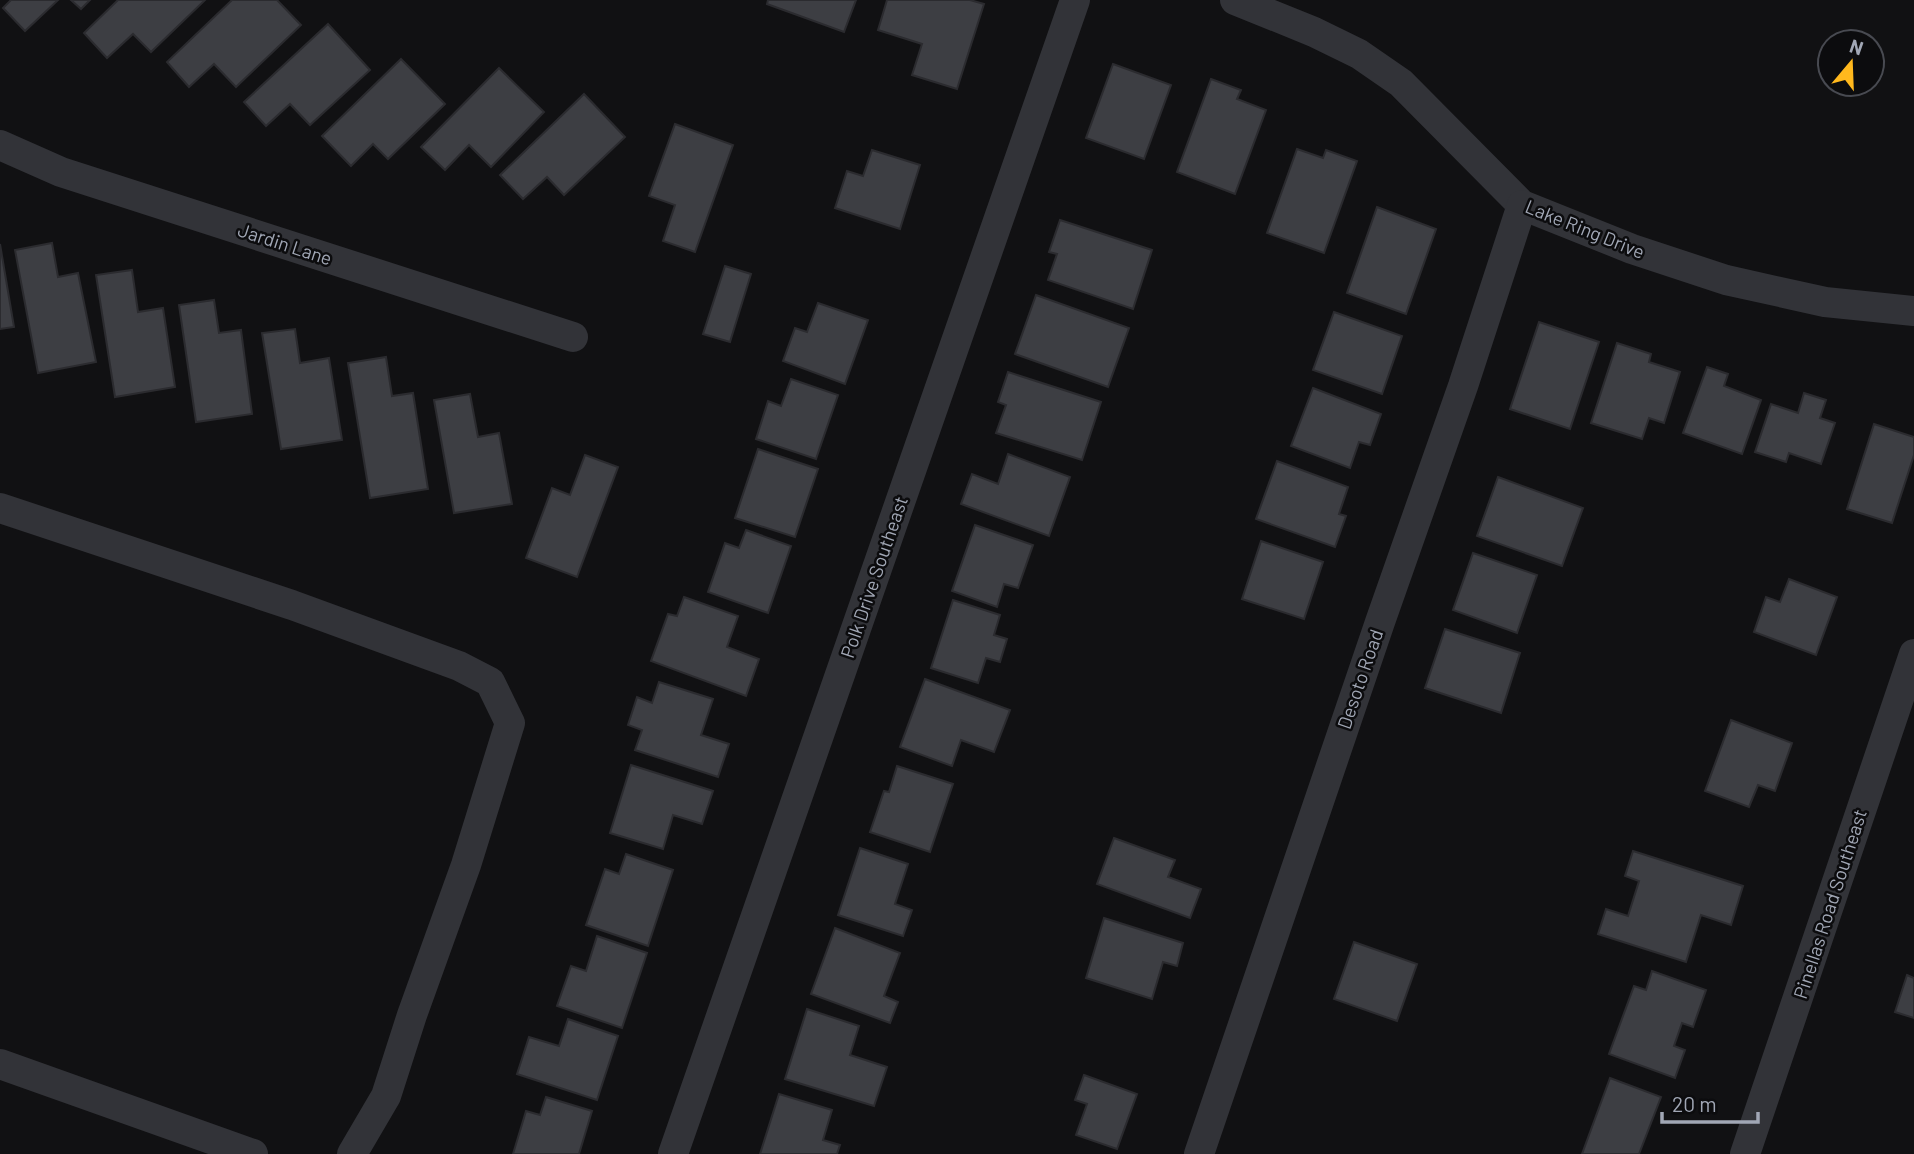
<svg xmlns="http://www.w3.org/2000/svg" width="1914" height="1154" font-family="Barlow,sans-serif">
<rect width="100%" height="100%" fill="#111113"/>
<g fill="#3d3e43" stroke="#2b2b2f" stroke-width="2">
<polygon points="11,0 58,0 25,31 3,8"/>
<polygon points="71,0 90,0 81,9"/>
<polygon points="118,0 205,0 151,52 133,34 107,58 84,33"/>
<polygon points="232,0 277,0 301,25 236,87 214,64 189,87 167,62"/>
<polygon points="768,0 856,0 844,32 767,4"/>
<polygon points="887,0 970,0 984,4 957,89 912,75 922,44 878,30"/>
<polygon points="328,24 370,70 310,125 290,104 266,126 244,102"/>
<polygon points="401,59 445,104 388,159 373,144 351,166 322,136"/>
<polygon points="1113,64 1171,85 1144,159 1086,138"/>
<polygon points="499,68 544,112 491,167 469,145 445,170 421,147"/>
<polygon points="1211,79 1241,90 1237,99 1266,110 1235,194 1177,172"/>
<polygon points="584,94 625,137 564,195 547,177 523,199 500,175"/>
<polygon points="675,124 733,145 695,252 663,241 675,205 649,196"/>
<polygon points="1297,149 1323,158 1326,150 1357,161 1324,253 1267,233"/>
<polygon points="872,150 920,165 900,229 835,208 847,171 863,176"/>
<polygon points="1377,207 1436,229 1406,314 1347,293"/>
<polygon points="1060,220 1152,250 1133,309 1048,280 1057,254 1049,252"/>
<polygon points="52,243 58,277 78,273 96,362 38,373 15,250"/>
<polygon points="0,244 14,327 0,329"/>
<polygon points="725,266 751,274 730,342 703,334"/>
<polygon points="132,270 138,312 163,308 175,387 115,397 96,275"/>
<polygon points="1036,295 1129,328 1108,387 1015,354"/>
<polygon points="214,300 219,333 241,330 252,414 196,422 179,305"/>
<polygon points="818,303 868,320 845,384 783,361 795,328 807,332"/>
<polygon points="1334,312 1402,336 1382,394 1313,370"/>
<polygon points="1539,322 1599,342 1570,429 1510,409"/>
<polygon points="295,329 300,363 329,358 342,440 281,449 262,333"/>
<polygon points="1617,343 1651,354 1649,362 1680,372 1664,423 1649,418 1642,439 1591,423"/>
<polygon points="386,357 392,396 413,393 428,489 370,498 348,363"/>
<polygon points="1707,367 1728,374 1724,386 1761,400 1742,454 1683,433"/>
<polygon points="1008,372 1101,402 1082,460 996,433 1006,405 998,402"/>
<polygon points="791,379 838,395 816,459 756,439 768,401 781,406"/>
<polygon points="1313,388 1381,414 1370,445 1359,442 1350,468 1291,446"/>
<polygon points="1804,393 1826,400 1820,418 1835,423 1821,464 1789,453 1786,462 1755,452 1771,404 1798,413"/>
<polygon points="470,394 478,437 499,433 512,504 454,513 434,400"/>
<polygon points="1874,424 1914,437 1914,455 1892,523 1847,509"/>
<polygon points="758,449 818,469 795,537 735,518"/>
<polygon points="1008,454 1070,477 1049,536 961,504 972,474 998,484"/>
<polygon points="585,455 618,467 577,577 526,558 552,488 570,495"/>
<polygon points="1277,461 1348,487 1339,514 1346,516 1335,547 1256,519"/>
<polygon points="1498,477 1583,508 1562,566 1477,536"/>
<polygon points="975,525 1033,545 1018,588 1004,584 997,607 952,591"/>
<polygon points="746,530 791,546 768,613 708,592 725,543 739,548"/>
<polygon points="1261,541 1323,562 1304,619 1242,599"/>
<polygon points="1473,553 1537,575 1517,633 1453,610"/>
<polygon points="1789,579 1837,597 1816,655 1754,632 1766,597 1780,602"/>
<polygon points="684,597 738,616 727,647 759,659 746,696 651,661 668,614 677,616"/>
<polygon points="953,600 1000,615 994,635 1007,639 1000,662 986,658 978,683 931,668"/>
<polygon points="1445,629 1520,653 1501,713 1425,688"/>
<polygon points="925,679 1010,710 994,752 961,740 952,766 900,747"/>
<polygon points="659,682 713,699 701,735 729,744 718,777 635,750 642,730 628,725 637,697 652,703"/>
<polygon points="1731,720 1792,743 1775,791 1758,785 1749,807 1705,791"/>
<polygon points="631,765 713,791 702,824 673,815 663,849 610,833"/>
<polygon points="897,766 953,784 930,852 870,832 884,791 889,792"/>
<polygon points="1114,838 1175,860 1168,877 1201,889 1190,918 1097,884"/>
<polygon points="860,848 908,864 895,904 912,910 903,936 838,915"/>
<polygon points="1633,851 1743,886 1731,925 1701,915 1686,962 1598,934 1606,909 1628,916 1639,881 1625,876"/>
<polygon points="626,854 673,870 648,946 586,925 605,869 619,874"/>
<polygon points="1104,918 1183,943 1177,966 1163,962 1152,999 1086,978"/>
<polygon points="835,928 900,953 884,996 898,1002 890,1023 811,994"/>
<polygon points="597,936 647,953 622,1028 557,1006 571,966 586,971"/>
<polygon points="1354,942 1417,964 1397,1021 1334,999"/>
<polygon points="1652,971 1706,990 1693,1027 1682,1023 1674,1046 1685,1050 1675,1078 1609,1054 1634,986 1646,990"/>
<polygon points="1907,975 1914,978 1914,1018 1895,1012"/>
<polygon points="807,1009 859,1026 850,1055 887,1067 874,1106 785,1079"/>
<polygon points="568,1019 618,1036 597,1100 517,1074 529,1037 559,1046"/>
<polygon points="1084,1075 1137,1094 1117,1149 1076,1135 1087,1104 1075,1100"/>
<polygon points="1610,1078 1661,1097 1639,1154 1582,1154"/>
<polygon points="779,1094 832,1110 823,1140 840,1145 837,1154 760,1154"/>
<polygon points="546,1097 592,1111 579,1154 513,1154 526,1111 540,1115"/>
</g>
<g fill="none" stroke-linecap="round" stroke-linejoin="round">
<g stroke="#323338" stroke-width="30">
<polyline points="1235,0 1314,32 1359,54 1401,83 1522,205 1632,249 1726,280 1825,302 1914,311"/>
<polyline points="0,145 61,172 573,337"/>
<polyline points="0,508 292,605 459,666 490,682 510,723 466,865 412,1015 386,1096 352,1154"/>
<polyline points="0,1064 253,1154"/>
<polyline points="673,1154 1075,0"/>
<polyline points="1199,1154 1380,622 1463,386 1522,205"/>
<path d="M1745 1154C1802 988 1857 821 1914 654"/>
</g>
</g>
<g text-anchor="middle" stroke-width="5" stroke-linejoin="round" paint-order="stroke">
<g font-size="19" fill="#a1a7b5" stroke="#0c0c0e">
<text transform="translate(1585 229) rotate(22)" y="7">Lake Ring Drive</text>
<text transform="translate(285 244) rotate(18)" y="7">Jardin Lane</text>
<text transform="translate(874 577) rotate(-71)" y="7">Polk Drive Southeast</text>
<text transform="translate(1360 679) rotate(-71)" y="7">Desoto Road</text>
<text transform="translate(1830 904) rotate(-72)" y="7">Pinellas Road Southeast</text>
</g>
</g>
<g transform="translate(1851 63) rotate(19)"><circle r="33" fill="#0c0c0e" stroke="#484a51" stroke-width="2"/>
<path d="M0-5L12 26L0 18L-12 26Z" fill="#ffb81d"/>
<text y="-10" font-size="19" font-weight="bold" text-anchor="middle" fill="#a1a7b5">N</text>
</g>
<path d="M1662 1112v10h96v-10" fill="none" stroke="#a1a7b5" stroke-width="3.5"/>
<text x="1672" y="1112" font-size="21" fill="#a1a7b5" stroke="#0c0c0e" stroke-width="5" paint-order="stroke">20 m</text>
</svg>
